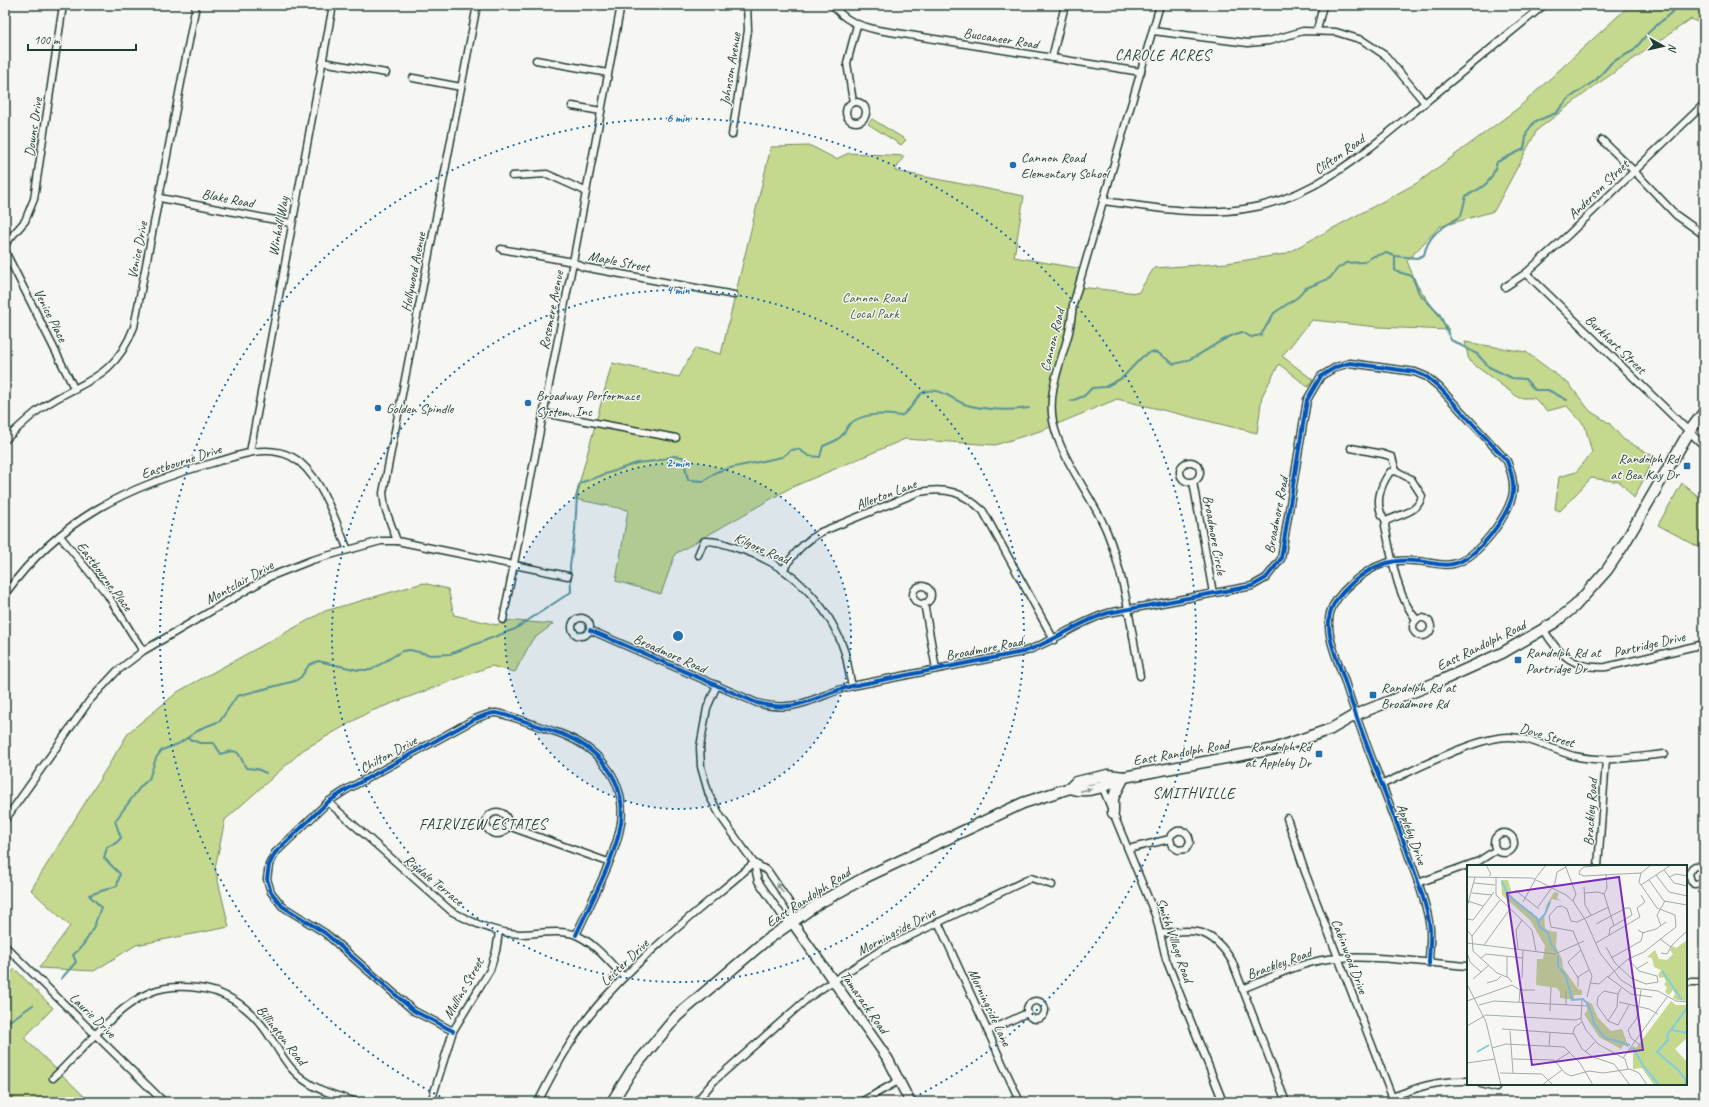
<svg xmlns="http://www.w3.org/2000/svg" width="1709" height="1107" font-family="Caveat,sans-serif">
<rect width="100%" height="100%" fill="#f6f6f2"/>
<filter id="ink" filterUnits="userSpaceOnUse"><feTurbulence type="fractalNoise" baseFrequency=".025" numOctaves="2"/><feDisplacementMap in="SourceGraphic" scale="8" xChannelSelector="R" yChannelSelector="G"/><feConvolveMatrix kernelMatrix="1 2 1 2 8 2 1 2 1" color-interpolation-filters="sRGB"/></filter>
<g filter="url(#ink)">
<g fill="#c4d88e" stroke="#728a61">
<polygon points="1630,5 1704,5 1704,25 1691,19 1596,85 1537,130 1494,211 1439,227 1407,261 1417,285 1449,330 1378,327 1312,320 1282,356 1313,380 1308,387 1279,364 1262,396 1257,433 1117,399 1043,430 995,445 905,439 790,488 675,554 661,594 616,581 628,510 575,499 612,363 679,377 695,348 721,354 771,147 811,146 836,159 849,153 904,156 895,171 1024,196 1014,257 1082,269 1078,287 1138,293 1154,268 1227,263 1285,254 1417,183 1517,109"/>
<polygon points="872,119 906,140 901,145 868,124"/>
<polygon points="1465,342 1526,352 1569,384 1590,411 1609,423 1623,439 1655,457 1634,498 1620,482 1591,478 1560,511 1555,509 1559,477 1576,472 1592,453 1585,426 1567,406 1547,411 1534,398 1519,398 1469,361"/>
<polygon points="1682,483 1704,501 1704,550 1658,525"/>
<polygon points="423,583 448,589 454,615 497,625 503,620 553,624 532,640 515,672 491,666 369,712 303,750 225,820 215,868 229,927 136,945 94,971 39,968 70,926 31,890 129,732 179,691 325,611"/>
<polygon points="15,969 53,1008 24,1038 90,1102 5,1102 5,979"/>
</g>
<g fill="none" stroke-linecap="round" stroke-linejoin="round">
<g stroke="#59939a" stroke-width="2">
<polyline points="1395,256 1395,271 1412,276 1419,293 1440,315 1451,340 1477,354 1489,367 1512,378 1525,379 1535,390 1548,390 1567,400"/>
<path d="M1071 401 1084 396 1092 388 1105 387 1122 378 1142 357 1151 352 1158 353 1174 364C1200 360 1217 338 1242 332L1251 337 1261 335 1274 313 1298 297 1304 289 1330 278 1337 269 1346 263 1364 262 1374 256 1386 253 1395 256 1417 258 1424 255C1429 232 1443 228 1461 216L1466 196C1484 187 1492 183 1497 162L1524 149 1527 132 1534 122 1556 113 1568 99 1596 80 1612 62 1633 51 1649 32 1680 5"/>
<path d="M187 738 200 743H214L221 754C241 747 238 754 246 768L257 769 266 773"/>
<path d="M61 979 76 962 73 955C88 943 95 925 101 907L89 895 117 886 120 874 104 858 107 847 116 843 121 838 115 821 141 786 149 779 156 758 162 750 178 744 202 728 220 721 237 696 295 681 301 677 309 665 318 661 358 670H371L402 651 410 650 431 655 450 654 515 629 571 592 570 566 575 531 577 495 580 483 637 463 656 461 674 456 683 457 688 480 704 481 716 472 730 468 782 457 791 450 798 449 809 456 820 457 823 446C831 443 839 440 844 433 846 430 847 427 849 425 861 412 885 414 901 416 904 414 907 411 910 408 915 403 917 395 924 392 941 385 956 404 971 406 990 410 1009 411 1029 408"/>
<polyline points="5,1024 33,1005"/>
</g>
<defs>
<g id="street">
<path d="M833 5C844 21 860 26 878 30L1141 72"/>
<polyline points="1317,30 1323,5"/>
<polyline points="1153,31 1248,43 1269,41 1303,31 1336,32 1362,40 1386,56 1425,103"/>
<polyline points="1052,58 1065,5"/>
<polyline points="536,60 608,73"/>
<polyline points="322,62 386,73"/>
<polyline points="413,78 461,87"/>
<polyline points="853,102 847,63 857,25"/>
<circle cx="856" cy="112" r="10"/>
<polyline points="572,106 601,111"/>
<polyline points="732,135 748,30 747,5"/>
<polyline points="1602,140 1634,171 1676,215 1704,235"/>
<polyline points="512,176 547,174 585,191"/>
<polyline points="160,198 291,223"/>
<path d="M1103 201C1150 207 1197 216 1244 209 1317 199 1373 145 1427 101 1466 69 1505 37 1544 5"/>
<polyline points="5,244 25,221 34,199 63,5"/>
<polyline points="501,249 573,262 583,267 734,295"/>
<polyline points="5,251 75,390"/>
<polyline points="1526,273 1704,446"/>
<polyline points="1505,287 1526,273 1567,236 1704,104"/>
<polyline points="543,413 676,438"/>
<path d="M5 440C16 430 28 418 40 409 81 380 113 382 134 327L196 5"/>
<polyline points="1351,448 1383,454 1392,457 1396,471"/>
<polyline points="250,452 333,5"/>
<circle cx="1190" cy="472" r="10"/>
<path d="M1396 471 1411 479 1422 496C1418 513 1400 514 1386 521 1373 506 1380 486 1390 472Z"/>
<polyline points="1193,482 1213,593"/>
<path d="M1386 521 1385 526C1392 557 1396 595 1416 619"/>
<polyline points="60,536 107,594 143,651"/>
<polyline points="397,541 385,508 383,493 477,5"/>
<path d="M698 555 704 541C717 540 730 546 743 550 791 566 829 604 845 653 848 664 849 675 852 686"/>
<path d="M783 570C794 553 804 542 821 532L919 492C947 487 963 492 983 511L1054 640"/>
<circle cx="922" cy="595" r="9"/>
<path d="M5 594C60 518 128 486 216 462 241 455 267 444 292 457 321 473 335 521 348 550"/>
<polyline points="924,603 936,669"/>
<circle cx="581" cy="627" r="9"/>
<circle cx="1422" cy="627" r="9"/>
<polyline points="503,620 573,262 621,5"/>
<path d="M590 630 757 703C800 714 813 696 852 686L1023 652C1054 642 1078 622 1108 613L1252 586 1266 578 1281 559 1307 400 1321 376 1336 367 1350 363 1415 372 1427 377 1439 387 1507 461C1511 472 1514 481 1513 492 1510 515 1477 559 1453 564 1440 567 1428 561 1415 561 1405 560 1393 561 1383 564 1364 570 1335 594 1330 613 1325 636 1338 660 1345 682 1362 738 1386 793 1406 848 1414 872 1425 897 1429 922 1432 935 1429 950 1429 964"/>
<path d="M1544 630C1559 656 1575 669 1606 667L1704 644"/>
<path d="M1140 676C1131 628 1125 577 1107 532 1092 495 1060 459 1053 421 1047 390 1062 361 1069 332 1071 323 1072 314 1073 305L1160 5"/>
<polyline points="717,685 707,708 700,747 701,767 709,795 721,817 754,863 758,881 783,917 792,922 793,908 768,871 754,863"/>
<path d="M1383 784C1415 770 1477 736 1510 737 1533 738 1552 750 1574 756 1604 763 1635 757 1665 754"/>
<polyline points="1102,786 1156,917 1166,959 1223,1102"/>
<path d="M328 802 451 911C473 923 495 933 520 934 537 934 560 929 576 935 595 943 610 963 624 977"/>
<circle cx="497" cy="823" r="11"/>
<polyline points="1287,818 1305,872 1394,1102"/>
<polyline points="5,820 90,700 117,671 143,651 269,577 312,560 381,541 397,541 568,576"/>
<polyline points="508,826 608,862"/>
<circle cx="1504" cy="843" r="10"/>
<path d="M1128 849 1170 839 1171 835 1177 831C1185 830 1189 834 1190 842L1186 849 1178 850 1172 846 1170 839"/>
<polyline points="1598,866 1606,760"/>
<polyline points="1704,867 1695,866 1692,868 1689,874 1691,881 1694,884 1704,883"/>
<polyline points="1418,883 1479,861 1496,850"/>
<polyline points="938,922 1020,1102"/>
<path d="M1160 934C1195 927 1212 929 1232 961L1286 1102"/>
<polyline points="5,946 164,1102"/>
<polyline points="1686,982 1704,982"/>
<path d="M1242 989C1270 978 1299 963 1328 959 1374 954 1422 963 1468 966"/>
<circle cx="1036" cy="1010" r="9"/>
<path d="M453 1031 414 1011 325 933 282 906 271 892 267 879 269 865 275 853 328 802 346 790 475 719C481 717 489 713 495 713 505 713 542 728 553 731 594 744 627 776 621 823 616 856 590 904 576 935"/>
<polyline points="988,1031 1027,1013"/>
<path d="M53 1078C81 1052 116 1006 151 992 166 986 182 986 198 988 223 991 244 1004 260 1023 272 1037 279 1054 291 1068 308 1088 333 1095 357 1102"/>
<polyline points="1481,1084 1496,1088"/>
<path d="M1392 1097C1419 1087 1438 1080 1468 1081"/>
<polyline points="431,1102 453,1031 490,970 496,951 499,932"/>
<path d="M538 1102C557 1064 579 1024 609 993 653 945 705 905 754 863"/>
<polyline points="696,1102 714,1081 808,998 833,981 881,950 1031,878 1052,885"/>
<polyline points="861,1102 900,1080"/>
</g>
<polyline id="secondary" points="792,922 888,1059 910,1102"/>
<g id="primary">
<path d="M1070 788C1088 795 1108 785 1124 777"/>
<polyline points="1113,813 1113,798 1124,777"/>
<polyline points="612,1102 632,1070 677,1016 764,942 819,903 866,877 1023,803 1070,788 1076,782 1108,775 1124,777 1274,749 1331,729 1355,715 1438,682 1502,653 1554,623 1575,606 1607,570 1623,546 1689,432 1704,412"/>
</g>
</defs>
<use href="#street" stroke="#1f3d34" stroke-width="9"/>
<use href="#secondary" stroke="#1f3d34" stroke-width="12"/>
<use href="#primary" stroke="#1f3d34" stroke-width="13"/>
<use href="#street" stroke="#f6f6f2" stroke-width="6"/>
<use href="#secondary" stroke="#f6f6f2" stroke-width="9"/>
<use href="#primary" stroke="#f6f6f2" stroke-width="10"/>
<defs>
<g id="cycleway">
<path d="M590 630 757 703C800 714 813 696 852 686L1023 652C1054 642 1078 622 1108 613L1252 586 1266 578 1281 559 1307 400 1321 376 1336 367 1350 363 1415 372 1427 377 1439 387 1507 461C1511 472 1514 481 1513 492 1510 515 1477 559 1453 564 1440 567 1428 561 1415 561 1405 560 1393 561 1383 564 1364 570 1335 594 1330 613 1325 636 1338 660 1345 682 1362 738 1386 793 1406 848 1414 872 1425 897 1429 922 1432 935 1429 950 1429 964"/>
<path d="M453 1031 414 1011 325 933 282 906 271 892 267 879 269 865 275 853 328 802 346 790 475 719C481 717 489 713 495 713 505 713 542 728 553 731 594 744 627 776 621 823 616 856 590 904 576 935"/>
</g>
</defs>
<use href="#cycleway" stroke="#f6f6f2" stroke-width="6"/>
<use href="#cycleway" stroke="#0057b8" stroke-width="4"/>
</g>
<defs><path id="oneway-solid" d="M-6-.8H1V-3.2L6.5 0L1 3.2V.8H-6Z"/></defs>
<g fill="#8a9a93">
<use href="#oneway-solid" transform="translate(1086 790) rotate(-11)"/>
<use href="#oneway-solid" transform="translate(780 888) rotate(-124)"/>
</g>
</g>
<circle cx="678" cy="636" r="173" fill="#1f6fb2" fill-opacity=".12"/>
<g fill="none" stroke="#1f6fb2" stroke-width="2" stroke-dasharray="2 4">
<circle cx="678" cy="636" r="173"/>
<circle cx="678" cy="636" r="346"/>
<path d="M451 1102A518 518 0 1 1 905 1102"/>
</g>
<g fill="#1f6fb2" stroke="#f6f6f2" stroke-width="1.5">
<circle cx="1013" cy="165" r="4"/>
<circle cx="528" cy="403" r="4"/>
<circle cx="378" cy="408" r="4"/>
<rect x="1683" y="462" width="8" height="8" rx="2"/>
<rect x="1514" y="656" width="8" height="8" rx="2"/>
<rect x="1369" y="691" width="8" height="8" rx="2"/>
<rect x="1315" y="750" width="8" height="8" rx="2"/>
</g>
<g text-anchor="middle" stroke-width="3" stroke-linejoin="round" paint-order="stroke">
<g font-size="14" fill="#1f3d34" stroke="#f6f6f2">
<text transform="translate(1001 38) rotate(9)" y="5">Buccaneer Road</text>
<text transform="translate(730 69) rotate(-81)" y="5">Johnson Avenue</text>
<text transform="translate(33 127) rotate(-82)" y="5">Downs Drive</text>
<text transform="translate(1339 154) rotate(-35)" y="5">Clifton Road</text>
<text transform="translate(1598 189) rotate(-44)" y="5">Anderson Street</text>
<text transform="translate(228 198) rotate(11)" y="5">Blake Road</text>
<text transform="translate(278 226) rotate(-79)" y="5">Winhall Way</text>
<text transform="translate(137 250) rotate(-79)" y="5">Venice Drive</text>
<text transform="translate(619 261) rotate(11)" y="5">Maple Street</text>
<text transform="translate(413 272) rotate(-79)" y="5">Hollywood Avenue</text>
<text transform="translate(551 310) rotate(-79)" y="5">Rosemere Avenue</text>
<text transform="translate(51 315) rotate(63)" y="5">Venice Place</text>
<text transform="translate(1052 340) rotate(-76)" y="5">Cannon Road</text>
<text transform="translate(1616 344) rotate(44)" y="5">Burkhart Street</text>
<text transform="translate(181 461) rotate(-18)" y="5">Eastbourne Drive</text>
<text transform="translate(886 494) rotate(-21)" y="5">Allerton Lane</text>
<text transform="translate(1276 515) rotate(-79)" y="5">Broadmore Road</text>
<text transform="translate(1215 535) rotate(80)" y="5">Broadmore Circle</text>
<text transform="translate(762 548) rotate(24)" y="5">Kilgore Road</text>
<text transform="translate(105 576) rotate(53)" y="5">Eastbourne Place</text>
<text transform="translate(239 582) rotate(-29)" y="5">Montclair Drive</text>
<text transform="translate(1649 644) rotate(-13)" y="5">Partridge Drive</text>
<text transform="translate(1481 645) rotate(-26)" y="5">East Randolph Road</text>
<text transform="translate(984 648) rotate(-11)" y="5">Broadmore Road</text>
<text transform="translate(670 653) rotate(24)" y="5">Broadmore Road</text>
<text transform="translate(1547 735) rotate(16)" y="5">Dove Street</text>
<text transform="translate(1181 752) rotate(-10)" y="5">East Randolph Road</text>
<text transform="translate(388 754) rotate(-29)" y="5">Chilton Drive</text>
<text transform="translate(1590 812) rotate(-86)" y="5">Brackley Road</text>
<text transform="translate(1412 834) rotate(70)" y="5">Appleby Drive</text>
<text transform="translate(434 880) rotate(39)" y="5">Rigdale Terrace</text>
<text transform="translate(808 897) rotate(-33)" y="5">East Randolph Road</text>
<text transform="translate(896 931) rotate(-28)" y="5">Morningside Drive</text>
<text transform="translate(1175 940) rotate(71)" y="5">Smith Village Road</text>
<text transform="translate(1350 956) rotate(69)" y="5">Cabinwood Drive</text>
<text transform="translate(624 962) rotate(-44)" y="5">Leister Drive</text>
<text transform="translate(1279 963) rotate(-20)" y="5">Brackley Road</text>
<text transform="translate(463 988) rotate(-60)" y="5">Mullins Street</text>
<text transform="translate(865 1002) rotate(55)" y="5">Tamarack Road</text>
<text transform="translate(990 1007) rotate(65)" y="5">Morningside Lane</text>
<text transform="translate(93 1015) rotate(44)" y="5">Laurie Drive</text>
<text transform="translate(282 1035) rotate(52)" y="5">Billington Road</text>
</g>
<g font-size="14" fill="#1f3d34" stroke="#f6f6f2" text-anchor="start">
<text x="1021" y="162">Cannon Road<tspan x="1021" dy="16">Elementary School</tspan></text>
<text x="536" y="400">Broadway Performace<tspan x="536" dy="16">System, Inc</tspan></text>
<text x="386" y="413">Golden Spindle</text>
<text x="1679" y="463" text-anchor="end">Randolph Rd<tspan x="1679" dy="16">at Bea Kay Dr</tspan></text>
<text x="1526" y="657">Randolph Rd at<tspan x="1526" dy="16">Partridge Dr</tspan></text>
<text x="1381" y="692">Randolph Rd at<tspan x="1381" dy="16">Broadmore Rd</tspan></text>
<text x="1311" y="751" text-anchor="end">Randolph Rd<tspan x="1311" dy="16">at Appleby Dr</tspan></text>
</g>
<g font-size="14" fill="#405c46" stroke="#f6f6f2">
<text x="874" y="302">Cannon Road<tspan x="874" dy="16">Local Park</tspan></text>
</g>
<g font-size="15" letter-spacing="1" fill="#1f3d34" stroke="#f6f6f2">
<text x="1163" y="60">CAROLE ACRES</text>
<text x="1194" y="798">SMITHVILLE</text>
<text x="483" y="829">FAIRVIEW ESTATES</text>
</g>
</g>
<g transform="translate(1467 865)">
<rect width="220" height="220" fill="#f6f6f2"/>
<path d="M34 15H41L44 25 43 29 56 43 65 47 71 55 77 49 78 63 82 66 84 62 83 66 90 67 89 82 95 94 96 103 111 124 115 125V130H107V135L93 133V127L90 123 69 120 70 94H76L78 81 63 55 35 30ZM87 27 92 28 90 33 94 36 85 34 78 48 79 41ZM220 75V136L210 135 206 133 208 129 206 125 202 130 198 127 200 123 197 119 199 117 197 112 193 113 191 110 194 105 187 102 185 93 180 92 188 85 192 94 200 95 206 89 203 85 205 81 209 83ZM120 136 125 139 131 153 144 166 155 164 162 183 157 180 154 184 132 172 117 149 120 146ZM204 136 209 140H220V173L208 184 220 197V220H187L175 203 166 204V188L162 185 166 181 169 183Z" fill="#c4d88e"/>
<path fill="none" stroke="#80cdde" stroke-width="2" d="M35 16 41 30 70 53 72 61 81 68 84 79 90 87M72 56 78 49 83 37M91 91V101L99 111 105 135 116 134 119 137 124 146 127 159 138 173 163 180M195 106 215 135M205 165 220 168M166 183 177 202 192 220M10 187 22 180M218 220 219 215 211 205 190 187 201 175 200 170 220 143"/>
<path fill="none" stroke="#a0aca6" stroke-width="1" d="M19 0 24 9 22 11M98 0 109 29 106 36M141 0 117 2 113 5 112 9 117 11 174 8M197 5 207 18 220 21M189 10 202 27 220 31M0 12 65 13 99 30 106 36 119 56 133 88 154 115 167 123 191 126 209 136 220 137M29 12V30L65 65 69 86M202 12 209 9 220 11M68 14 79 0M182 15 197 36 220 40M7 18 28 20M174 20 204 0M117 22 118 40 124 50M48 25 72 44M5 28 25 30M118 28 131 27 137 29 147 61M137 29 140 23 139 9M1 36 16 41M56 37 68 15M0 42 8 12M71 42 88 18 90 7 99 2M0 54 6 55 27 27M129 59 159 43H163L165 50 143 63 142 70M194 61 190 50 198 36M0 65 5 71 6 86 30 108 42 113 45 117M175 68 189 64 199 57M5 71 33 35M193 74 204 82M0 78 88 89 117 76M129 78 173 52 170 43 178 37 174 30M17 80 43 44M139 82 148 98 164 113 179 119 191 117 190 111 172 106 161 94M51 84 49 65 55 55M194 88 200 89 205 80 220 66M1 90 3 97 14 107M40 92V112M14 93 19 89 56 93M144 93 174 76 176 68 171 65M169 104 181 97M141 112 161 94 177 87 209 62 208 50 190 43 172 17 174 8 184 0M141 112 164 129 185 132M55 113 56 85M111 113 101 97 114 85M6 114 22 100M20 118 30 115 34 111M124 118 132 119 141 111M0 119 19 157 34 220M111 122V112L122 105M53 125H68M151 129 137 126 131 132 130 140 141 156 151 160 162 140M120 132 125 111 106 66 84 62 82 51 90 42 95 41 100 44 104 56 110 57 142 42M115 135 114 154 119 165 131 179 158 194 161 204M0 136 45 120 53 125M52 137 53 125M152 137 182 144 191 149M12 140 27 136 120 141M99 140V126M83 146 84 122M141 156 150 142 151 129 154 123M115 157 108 162 106 167 115 184 126 192 147 199 163 220M0 161 19 150 109 155 114 153M35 164 107 169M43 166 46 208M173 180 164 173 161 165 170 153 174 125M82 181 83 168M25 183 39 179 97 182 113 198 126 220M118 187 128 177M156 193 200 132M46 194 87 195 98 208 104 211 122 206 136 208 163 204 172 208 180 220M89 196 103 187M0 198 28 194M33 208 75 209 86 220M75 220 95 205"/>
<path fill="#7b2cbf" fill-opacity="0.15" stroke="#7b2cbf" stroke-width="2" d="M152 12 176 185 65 200 40 28Z"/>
<rect width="220" height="220" fill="none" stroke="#1f3d34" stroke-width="2"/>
</g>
<circle cx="678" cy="636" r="6" fill="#1f6fb2" stroke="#f6f6f2" stroke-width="2"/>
<g font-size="12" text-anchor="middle" font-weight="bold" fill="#1f6fb2" stroke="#f6f6f2" stroke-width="3" stroke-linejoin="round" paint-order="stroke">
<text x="678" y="122">6 min</text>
<text x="678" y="294">4 min</text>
<text x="678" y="467">2 min</text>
</g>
<rect width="1709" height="1107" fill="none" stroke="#f6f6f2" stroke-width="20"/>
<rect x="10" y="10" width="1689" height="1087" fill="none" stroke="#1f3d34" stroke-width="1.5" filter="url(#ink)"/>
<g transform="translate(1663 46) rotate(98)" stroke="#f6f6f2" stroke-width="3" paint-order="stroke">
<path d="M0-3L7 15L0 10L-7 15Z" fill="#1f3d34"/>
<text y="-6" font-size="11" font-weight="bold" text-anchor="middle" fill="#1f3d34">N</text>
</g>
<path d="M28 44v6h108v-6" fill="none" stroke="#1f3d34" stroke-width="2"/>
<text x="34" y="44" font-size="12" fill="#1f3d34" stroke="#f6f6f2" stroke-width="3" paint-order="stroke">100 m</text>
</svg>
